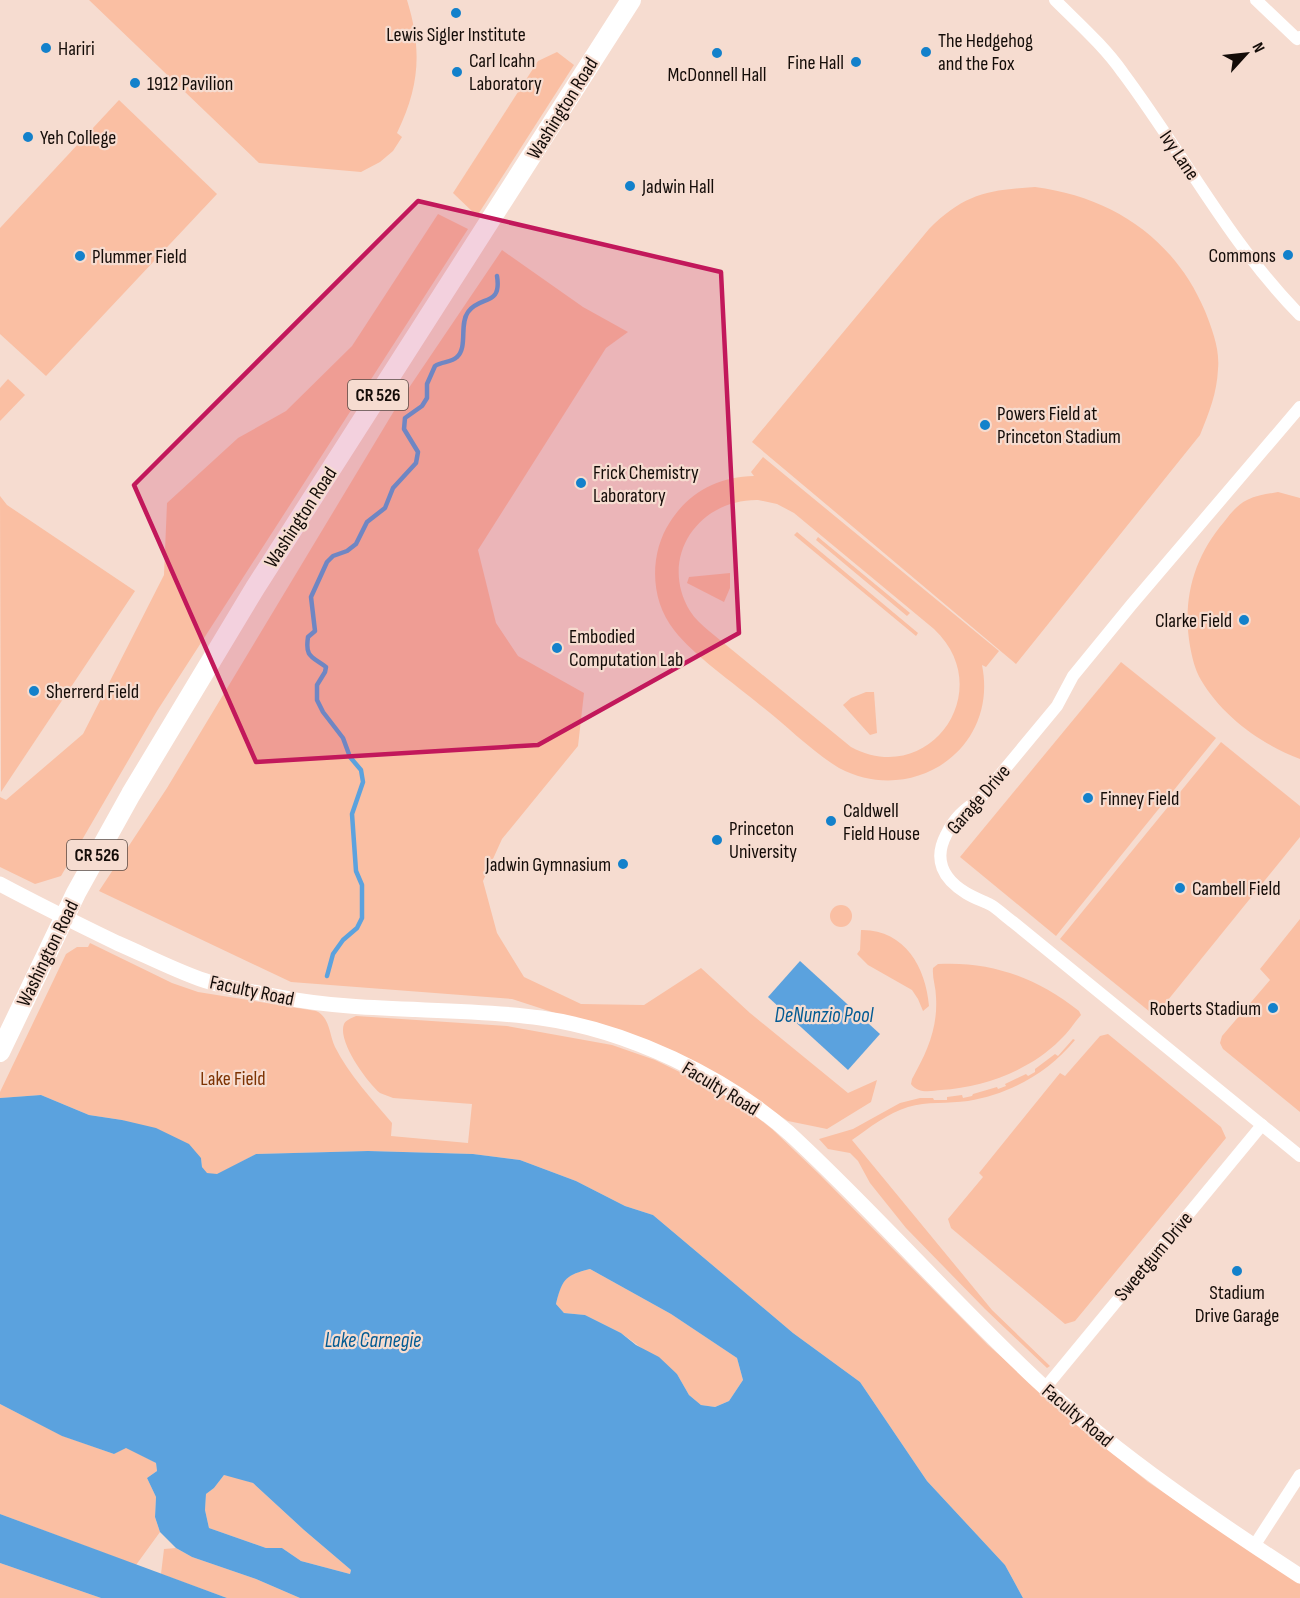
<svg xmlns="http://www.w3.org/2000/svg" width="1300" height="1598" font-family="'Sofia Sans Condensed',sans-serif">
<rect width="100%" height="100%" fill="#f6dcd0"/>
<g fill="#fabfa3" fill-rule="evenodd">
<path d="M89 0H407C422 49 420 86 397 133L402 137 393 151 380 162 361 172 259 163Z"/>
<polygon points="557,52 574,65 477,216 453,193 538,61"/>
<polygon points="119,100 217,194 46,376 0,334 0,228"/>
<path d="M1035 187C1112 197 1174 238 1205 311 1212 329 1220 349 1218 369 1217 393 1209 413 1200 435L1016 664 752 442 929 229C964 194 987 190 1035 187Z"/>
<polygon points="438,214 468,229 157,711 61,876 35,884 0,867 0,797 6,800 83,734 164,575 167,503 238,438 286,411 352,346"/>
<polygon points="502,250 583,307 628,332 606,348 478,550 496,623 518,656 584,693 578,746 502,839 483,881 497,933 524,977 581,1004 644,1005 701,968 750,1013 848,1093 877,1080 871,1102 827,1129 788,1121 696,1063 617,1033 512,999 291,982 99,891 167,788 400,401"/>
<polygon points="8,379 25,395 0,421 0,388"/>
<path d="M763 457 999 651 986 667 982 665C999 749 913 807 839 768 811 751 786 725 760 705 734 683 694 656 674 630 650 600 649 554 670 522 689 492 718 477 754 476L751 472ZM758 500 777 504 794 513 934 629C999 690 929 789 851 747L709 631C702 625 695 619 690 611 658 558 698 499 758 500Z"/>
<path d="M1278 492 1300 498V759C1262 745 1222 716 1201 680 1195 670 1192 657 1190 646 1182 599 1194 557 1224 522 1231 513 1237 505 1247 500 1257 495 1268 494 1278 492Z"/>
<polygon points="0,496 7,505 135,591 1,792"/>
<polygon points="797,532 918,633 916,636 794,535"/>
<polygon points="818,537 910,613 907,616 816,540"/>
<polygon points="730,573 730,588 724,602 687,583 689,577"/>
<polygon points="1121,662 1216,738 1056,936 960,857"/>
<polygon points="866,692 874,692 877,733 870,735 843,705 851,698"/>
<polygon points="1221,742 1300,806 1300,837 1155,1016 1060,939"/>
<circle cx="841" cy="916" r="11"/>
<polygon points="1300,919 1300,1112 1223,1049 1220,1043 1222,1036 1270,980 1260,969"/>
<path d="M861 930C904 929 926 967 929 1006L923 1011 918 999 912 990 868 965 857 954 860 950Z"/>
<path d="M90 943 172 983 198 992 316 1011C330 1017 329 1034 335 1047 349 1075 372 1099 392 1123L391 1136 468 1143 472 1104 393 1098C389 1096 384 1095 380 1093 367 1082 337 1041 344 1024 346 1020 352 1018 356 1016L507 1026 612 1045 655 1060 735 1099 772 1129 820 1175 988 1345 1091 1436 1148 1482 1300 1584V1598H1023L1005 1565 927 1481 860 1382 793 1333 653 1215 625 1206 576 1181 520 1160 473 1154 368 1151 256 1154 217 1175 206 1173 202 1167 201 1158 122 1120 89 1115 41 1095 0 1098V1092L66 954 77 947H88Z"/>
<path d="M938 964C992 961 1037 978 1079 1011L1081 1015C1074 1023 1068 1033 1060 1040 1029 1071 984 1087 941 1090 931 1091 918 1094 911 1084L912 1079C927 1052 938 1028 936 997 936 987 932 978 933 968Z"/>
<polygon points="1108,1034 1221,1127 1226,1138 1075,1321 1065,1324 951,1228 948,1219 983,1177 979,1173 1060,1073 1065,1076 1100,1036"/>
<path d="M1073 1039 1075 1040C1048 1073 1010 1094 968 1101 948 1104 927 1101 908 1107 888 1113 869 1128 852 1140L992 1310 1050 1366 1047 1368 985 1309 906 1228 870 1183 858 1161 850 1153 828 1149 819 1139 853 1129 900 1103 920 1098H933L934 1100H947V1097L962 1095 963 1098 972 1096 973 1094 997 1087 998 1089 1006 1086 1005 1084 1026 1074 1028 1076 1035 1072V1069L1055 1054 1058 1056Z"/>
<path d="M590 1269 671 1314 737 1358 743 1380 729 1401 715 1407 701 1405 689 1395 677 1374 621 1333 585 1315 564 1313 556 1304C562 1279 565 1275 590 1269Z"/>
<polygon points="0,1404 63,1436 114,1454 126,1447 156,1463 157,1471 147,1478 156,1497 155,1517 160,1532 136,1565 0,1514"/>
<polygon points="224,1475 236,1477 253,1483 304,1530 351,1570 350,1574 301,1561 282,1548 266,1548 209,1528 205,1510 206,1494 214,1488"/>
<polygon points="176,1548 192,1557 256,1579 300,1598 227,1598 161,1574 164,1549"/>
<polygon points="0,1563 101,1598 0,1598"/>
</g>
<g fill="#5ba2de" fill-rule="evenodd">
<polygon points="800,961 880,1034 848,1070 768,997"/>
<path d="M41 1095 89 1115 122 1120 156 1128 189 1144 201 1158 202 1167 207 1173 217 1174 256 1154 368 1151 473 1154 520 1160 576 1181 625 1206 653 1215 793 1333 860 1382 927 1481 1005 1565 1023 1598H300L256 1579 192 1557 176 1548 160 1532 155 1517 156 1497 147 1478 157 1471 156 1463 126 1448 114 1454 62 1436 0 1404V1098ZM590 1269 671 1314 737 1358 743 1380 729 1401 715 1407 701 1405 689 1395 677 1374 659 1357 636 1345 621 1333 585 1315 564 1313 556 1304C562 1280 565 1275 590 1269ZM224 1475 253 1483 304 1530 351 1570 350 1574 301 1561 282 1548H266L209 1528 205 1510 206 1494 214 1488Z"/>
<polygon points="0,1514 227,1598 101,1598 0,1563"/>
</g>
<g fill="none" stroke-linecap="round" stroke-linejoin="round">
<path stroke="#5ba2de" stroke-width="4.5" d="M327 976 333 954 343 940 357 928 362 918V885L356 871 352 814 363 782 361 770 350 757 343 738 323 712 317 700V685L325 672 326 667C311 656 305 657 308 637L315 631 311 597 327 562 333 556 347 551 356 544 367 522 385 508 393 488 416 463 418 452 404 429 405 418 422 406 427 398V384L435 366C442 361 451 363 457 357 468 347 459 324 468 312 480 295 502 307 497 276"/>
<g stroke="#fff" stroke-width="12">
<path d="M1055 0C1078 23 1104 46 1123 73 1183 153 1229 243 1300 315"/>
<polyline points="1256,0 1297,39 1300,37"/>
<path d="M1300 407 1132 604 1073 676 1057 706 980 799C964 809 954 818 946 835 933 860 943 879 966 893 974 898 983 901 991 905 999 910 1006 917 1013 922L1300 1156"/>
<polyline points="1045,1388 1262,1125"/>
<polyline points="1254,1546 1300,1475"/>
</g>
<path stroke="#fff" stroke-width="15" d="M0 884C39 905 78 924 117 943 145 955 172 969 200 979 226 988 253 992 280 997 366 1014 455 1006 541 1018 627 1030 724 1076 789 1133 877 1214 956 1306 1044 1387 1123 1458 1211 1518 1300 1576"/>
<polyline stroke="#fff" stroke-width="20" points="0,1052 76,893 131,794 255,588 631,0"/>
</g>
<path fill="#c2185b" fill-opacity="0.2" stroke="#c2185b" stroke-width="4.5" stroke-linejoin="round" d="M418 201 721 272 739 633 538 745 256 762 134 485Z"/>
<g fill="#1381cb" stroke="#f6dcd0" stroke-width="2">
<circle cx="456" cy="13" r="6"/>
<circle cx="46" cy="48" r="6"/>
<circle cx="926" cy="52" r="6"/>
<circle cx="717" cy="53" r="6"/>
<circle cx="856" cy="62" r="6"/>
<circle cx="457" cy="72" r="6"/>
<circle cx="135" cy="83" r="6"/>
<circle cx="28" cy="137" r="6"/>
<circle cx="630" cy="186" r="6"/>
<circle cx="1288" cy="255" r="6"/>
<circle cx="80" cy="256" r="6"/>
<circle cx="985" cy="425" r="6"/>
<circle cx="581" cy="483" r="6"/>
<circle cx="1244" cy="620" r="6"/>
<circle cx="557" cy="648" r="6"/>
<circle cx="34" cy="691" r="6"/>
<circle cx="1088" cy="798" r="6"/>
<circle cx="831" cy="821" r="6"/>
<circle cx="717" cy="840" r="6"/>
<circle cx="623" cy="864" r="6"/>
<circle cx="1180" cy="888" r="6"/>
<circle cx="1273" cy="1008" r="6"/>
<circle cx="1237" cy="1271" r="6"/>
</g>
<g text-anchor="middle" stroke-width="4.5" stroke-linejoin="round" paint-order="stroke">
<g fill="#f6dcd0" stroke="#584a44" stroke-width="1.5">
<rect x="348" y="380" width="60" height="30" rx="4.5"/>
<rect x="67" y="840" width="60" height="30" rx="4.5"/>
</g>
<g font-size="18" font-weight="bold" fill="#140c08">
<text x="378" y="401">CR 526</text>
<text x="97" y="861">CR 526</text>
</g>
<g font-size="20" fill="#140c08" stroke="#f6dcd0" text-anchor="start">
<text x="456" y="41" text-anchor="middle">Lewis Sigler Institute</text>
<text x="938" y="47">The Hedgehog<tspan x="938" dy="23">and the Fox</tspan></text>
<text x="58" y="55">Hariri</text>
<text x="469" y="67">Carl Icahn<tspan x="469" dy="23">Laboratory</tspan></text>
<text x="844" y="69" text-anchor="end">Fine Hall</text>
<text x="717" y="81" text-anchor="middle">McDonnell Hall</text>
<text x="147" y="90">1912 Pavilion</text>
<text x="40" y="144">Yeh College</text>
<text x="642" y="193">Jadwin Hall</text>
<text x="1276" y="262" text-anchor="end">Commons</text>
<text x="92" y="263">Plummer Field</text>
<text x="997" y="420">Powers Field at<tspan x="997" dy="23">Princeton Stadium</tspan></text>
<text x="593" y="479">Frick Chemistry<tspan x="593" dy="23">Laboratory</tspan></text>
<text x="1232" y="627" text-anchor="end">Clarke Field</text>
<text x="569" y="643">Embodied<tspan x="569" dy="23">Computation Lab</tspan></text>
<text x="46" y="698">Sherrerd Field</text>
<text x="1100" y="805">Finney Field</text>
<text x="843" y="817">Caldwell<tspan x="843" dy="23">Field House</tspan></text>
<text x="729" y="835">Princeton<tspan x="729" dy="23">University</tspan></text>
<text x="611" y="871" text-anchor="end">Jadwin Gymnasium</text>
<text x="1192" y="895">Cambell Field</text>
<text x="1261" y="1015" text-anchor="end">Roberts Stadium</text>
<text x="1237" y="1299" text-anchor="middle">Stadium<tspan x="1237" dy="23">Drive Garage</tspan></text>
</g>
<g font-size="20" fill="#140c08" stroke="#f6dcd0">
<text transform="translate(562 108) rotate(-58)" y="7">Washington Road</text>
<text transform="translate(1180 155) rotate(56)" y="7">Ivy Lane</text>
<text transform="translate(300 517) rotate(-57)" y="7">Washington Road</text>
<text transform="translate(978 799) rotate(-49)" y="7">Garage Drive</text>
<text transform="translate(47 953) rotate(-64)" y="7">Washington Road</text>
<text transform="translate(252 990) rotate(12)" y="7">Faculty Road</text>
<text transform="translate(721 1088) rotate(31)" y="7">Faculty Road</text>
<text transform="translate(1153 1256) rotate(-50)" y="7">Sweetgum Drive</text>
<text transform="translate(1078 1415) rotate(40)" y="7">Faculty Road</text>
</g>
<g font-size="20" fill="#7d3303" stroke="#f6dcd0">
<text x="233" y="1085">Lake Field</text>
</g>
<g font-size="21" font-style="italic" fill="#035b93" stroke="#f6dcd0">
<text x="824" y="1022">DeNunzio Pool</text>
<text x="373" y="1347">Lake Carnegie</text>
</g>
</g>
<g transform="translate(1246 54) rotate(63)" stroke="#f6dcd0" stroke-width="4.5" paint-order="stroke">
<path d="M0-4.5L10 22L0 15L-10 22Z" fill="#140c08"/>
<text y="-9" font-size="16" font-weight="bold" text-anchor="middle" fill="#140c08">N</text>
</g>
</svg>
